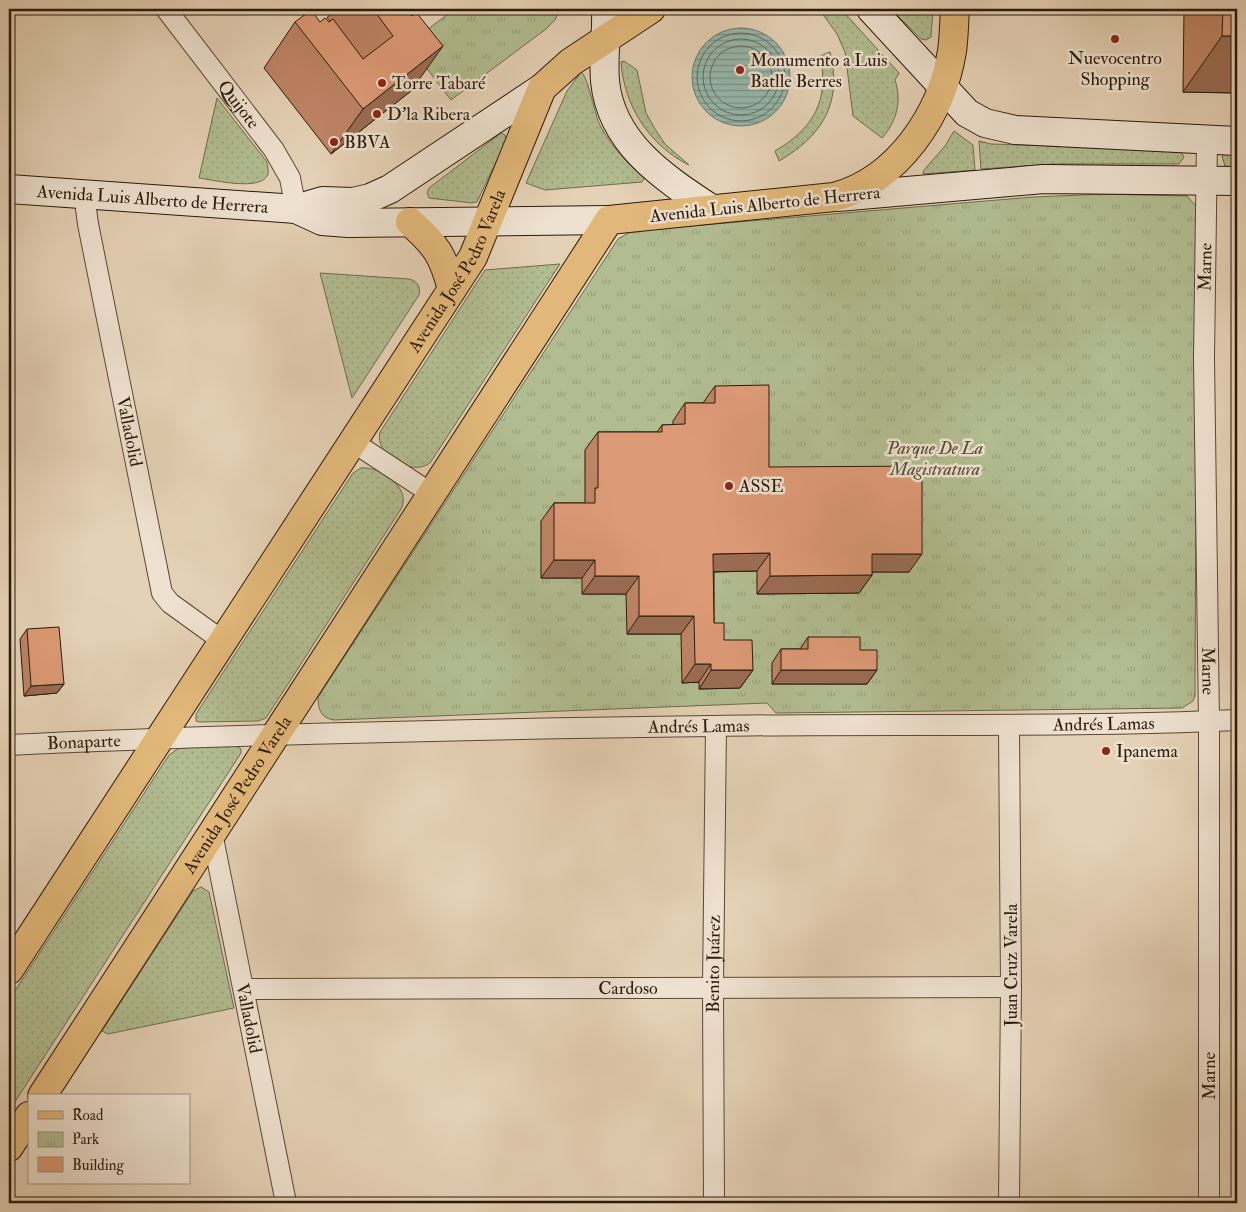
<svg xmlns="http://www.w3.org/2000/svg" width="1246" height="1212" font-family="'IM FELL Double Pica',serif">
<defs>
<pattern id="grass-dots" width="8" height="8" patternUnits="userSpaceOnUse" patternTransform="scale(1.25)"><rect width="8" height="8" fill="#b1bc90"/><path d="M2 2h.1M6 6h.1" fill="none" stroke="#98a17b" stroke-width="1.8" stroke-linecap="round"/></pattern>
<pattern id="park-tufts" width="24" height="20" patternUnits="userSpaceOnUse" patternTransform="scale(1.25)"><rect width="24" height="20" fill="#b1bc90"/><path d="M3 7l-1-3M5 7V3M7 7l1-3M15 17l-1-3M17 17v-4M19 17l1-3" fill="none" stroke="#98a17b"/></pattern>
<pattern id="water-rules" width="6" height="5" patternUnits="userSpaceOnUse" patternTransform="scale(1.25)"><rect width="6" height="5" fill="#96b7ab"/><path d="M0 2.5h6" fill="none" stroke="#7b9489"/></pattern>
</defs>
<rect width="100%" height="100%" fill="#e5d1b5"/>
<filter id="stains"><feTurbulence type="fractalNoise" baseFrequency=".004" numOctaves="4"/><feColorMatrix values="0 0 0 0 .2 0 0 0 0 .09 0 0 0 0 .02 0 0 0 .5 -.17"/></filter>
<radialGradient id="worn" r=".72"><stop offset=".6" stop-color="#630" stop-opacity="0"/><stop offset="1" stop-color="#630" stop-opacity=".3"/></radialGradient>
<g fill="url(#grass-dots)" stroke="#6e6b4e">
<path d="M819 9H841L899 73 895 80C902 101 897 121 882 138L853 116 845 52 837 34Z"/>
<polygon points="891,9 933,9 931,37 926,40 921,39"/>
<path d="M830 52C843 103 822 136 779 161L775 151C813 129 830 100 820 56Z"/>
<path d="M624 61 637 70 646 113 655 129 665 144 689 165C650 146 624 106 621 62Z"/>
<path d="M581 72C589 78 594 115 601 127 612 147 627 163 644 178L642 182 545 190 526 183 567 91Z"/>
<path d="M217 98 267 162C267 165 269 171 268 174 262 192 214 180 199 178Z"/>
<polygon points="954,131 973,145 975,170 923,174 924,170 945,146"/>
<polygon points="501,133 505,135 506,141 477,202 472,203 429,198 427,193 429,188"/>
<polygon points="979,141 991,144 1180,150 1184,157 1179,164 1054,164 981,169"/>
<polygon points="1227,153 1237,153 1237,167 1225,166 1222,156"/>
<path d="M560 264 430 463C411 477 374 455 380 432L485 270Z"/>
<path d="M320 273 409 279C417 281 421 286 419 295L352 398Z"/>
<path d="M361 468C380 466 412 488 401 509L266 718 258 721 199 722 196 721V714L353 473Z"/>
<polygon points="237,745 241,749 241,753 9,1111 9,1000 169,755 179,748"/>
<polygon points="201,887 209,892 234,1008 108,1034 102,1031 193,891"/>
</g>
<g fill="url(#park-tufts)" stroke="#6e6b4e">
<polygon points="455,9 560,9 555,20 546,29 451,100 408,44"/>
<path d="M1104 194 1187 196 1197 207 1195 696 1193 701 1182 708 776 713 767 703 334 720C321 718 318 710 318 697L618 239 632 231 1033 197Z"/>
</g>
<circle fill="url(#water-rules)" stroke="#6b786b" cx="741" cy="77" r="49"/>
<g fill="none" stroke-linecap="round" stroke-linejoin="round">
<g stroke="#60685b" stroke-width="1">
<circle cx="741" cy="77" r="44"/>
<circle cx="741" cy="77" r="38"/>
<circle cx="741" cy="77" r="31"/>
</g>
<defs>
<g id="minor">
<path id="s1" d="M166 9 274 150 290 178 296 209"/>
<path id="s2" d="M1207 140 1204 358 1209 722V1203"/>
<path id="s3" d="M84 194 88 224 162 593 170 603 224 642"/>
<polyline points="353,442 432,494"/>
<path id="s4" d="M9 745C243 734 478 729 712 726 887 723 1062 728 1237 720"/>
<path id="s5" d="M212 833 286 1203"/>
<path id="s6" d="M244 989 1011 987"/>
<path id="s7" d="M714 1203 713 987 716 726"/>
<polyline points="1009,1203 1011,987 1009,727"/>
</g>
<g id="secondary">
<path d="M606 9C607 33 603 57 605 81 611 143 663 177 710 208"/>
<polyline points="871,9 967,113 985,123 1015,130 1237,141"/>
<path id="s8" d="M9 189 296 209 323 201 353 202 370 198 390 189 542 88"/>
<polyline points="838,197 1043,179 1237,181"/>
<polyline points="296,209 322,221 348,223 609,220"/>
</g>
<g id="primary">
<path d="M410 222C436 245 443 255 452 289"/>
<path id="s9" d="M9 970 473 257 542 88 571 62 651 9"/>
<path id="s10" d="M42 1096 609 220 834 197C898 180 942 114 952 51 954 37 954 23 955 9"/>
<polyline points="9,1147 29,1116"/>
</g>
</defs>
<use href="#minor" stroke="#5a4836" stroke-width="22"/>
<use href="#secondary" stroke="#2b1a0b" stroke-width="30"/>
<use href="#primary" stroke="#2b1a0b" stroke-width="30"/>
<use href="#minor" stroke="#eee1cf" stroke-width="20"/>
<use href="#secondary" stroke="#eee1cf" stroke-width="28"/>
<use href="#primary" stroke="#e2b87a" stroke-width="28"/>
</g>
<g fill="#be8465" stroke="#2b1a0b">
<polygon points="334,9 407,9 411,91 331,154 264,68 295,22 329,22 330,21 327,18"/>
<polygon points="1184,9 1237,9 1237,93 1183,92"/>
<polygon points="715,386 769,467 909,572 872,572 872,575 859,593 757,594 757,571 714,572 714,623 724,640 753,670 740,688 699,689 699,682 682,683 681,634 627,634 626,594 582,594 582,578 541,578 541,521 554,503 585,503 585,450 598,432 657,432 662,425 673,425 673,421 685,403 703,403"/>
<polygon points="27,629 64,684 57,693 24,696 20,639"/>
<polygon points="808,637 860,650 877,670 867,684 772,684 772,663 781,649 800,649"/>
<polygon points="1237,746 1237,855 1236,855 1235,749"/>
</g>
<g fill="#9b6c53" stroke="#2b1a0b">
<polygon points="1222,36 1237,36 1237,93 1183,92"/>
<polygon points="443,46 411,91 331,154 363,109"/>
<polygon points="770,553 757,571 701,572 713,554"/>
<polygon points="872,554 922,554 909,572 859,572"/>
<polygon points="554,560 595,560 582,578 541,578"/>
<polygon points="872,575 859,593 757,594 770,576"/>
<polygon points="595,576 639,576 626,594 582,594"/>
<polygon points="639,616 694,616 681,634 627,634"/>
<polygon points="695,664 711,664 699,682 682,683"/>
<polygon points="711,670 753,670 740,688 699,689"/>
<polygon points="781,670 877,670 867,684 772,684"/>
<polygon points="64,684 57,693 24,696 31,686"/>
</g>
<g fill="#dd9a76" stroke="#2b1a0b">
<polygon points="9,9 15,9 9,63"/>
<polygon points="373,9 407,9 412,16 416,12 443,46 363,109 295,22 311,10 320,22 325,18 329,22 333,19 363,59 393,36"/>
<polygon points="1223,9 1237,9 1237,36 1222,36"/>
<polygon points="769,385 769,467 922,466 922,554 872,554 872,575 770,576 770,553 713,554 714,623 724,623 724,640 752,640 753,670 711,670 711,664 695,664 694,616 639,616 639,576 595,576 595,560 554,560 554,503 595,503 595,488 598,488 598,432 662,432 662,425 685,424 685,403 715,403 715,386"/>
<polygon points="59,627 64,684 31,686 27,629"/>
<polygon points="808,637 860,637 860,650 877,650 877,670 781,670 781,649 808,649"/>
</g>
<g fill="#8f2418" stroke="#eee1cf" stroke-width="2">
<circle cx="1115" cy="39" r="5"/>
<circle cx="740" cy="70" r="5"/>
<circle cx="382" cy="83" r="5"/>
<circle cx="377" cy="114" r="5"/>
<circle cx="334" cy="142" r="5"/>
<circle cx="729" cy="486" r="5"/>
<circle cx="1106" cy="751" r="5"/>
</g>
<g text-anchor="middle" stroke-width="5" stroke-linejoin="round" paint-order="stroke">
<g font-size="18" fill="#2b1a0b" stroke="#eee1cf" text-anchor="start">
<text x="1115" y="64" text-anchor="middle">Nuevocentro<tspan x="1115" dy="21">Shopping</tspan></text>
<text x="750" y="66">Monumento a Luis<tspan x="750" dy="21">Batlle Berres</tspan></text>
<text x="392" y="89">Torre Tabaré</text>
<text x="387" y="120">D'la Ribera</text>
<text x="344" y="148">BBVA</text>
<text x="739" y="492">ASSE</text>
<text x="1116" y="757">Ipanema</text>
</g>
<g font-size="18" fill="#2b1a0b" stroke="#eee1cf">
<text dy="6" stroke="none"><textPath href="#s1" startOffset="120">Quijote</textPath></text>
<text dy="6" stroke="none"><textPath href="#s8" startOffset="144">Avenida Luis Alberto de Herrera</textPath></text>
<text transform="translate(765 204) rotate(-6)" y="6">Avenida Luis Alberto de Herrera</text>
<text transform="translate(1205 267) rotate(-89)" y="6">Marne</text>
<text dy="6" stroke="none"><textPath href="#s9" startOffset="831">Avenida José Pedro Varela</textPath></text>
<text dy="6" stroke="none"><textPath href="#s3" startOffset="242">Valladolid</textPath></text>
<text dy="6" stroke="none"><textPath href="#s2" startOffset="531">Marne</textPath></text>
<text dy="6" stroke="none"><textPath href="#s4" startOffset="1095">Andrés Lamas</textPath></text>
<text dy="6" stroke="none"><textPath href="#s4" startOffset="690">Andrés Lamas</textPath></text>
<text dy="6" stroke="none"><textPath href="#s4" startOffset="75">Bonaparte</textPath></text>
<text dy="6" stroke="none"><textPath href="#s10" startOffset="359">Avenida José Pedro Varela</textPath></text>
<text dy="6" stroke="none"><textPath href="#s7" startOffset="239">Benito Juárez</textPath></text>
<text transform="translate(1011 965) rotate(-90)" y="6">Juan Cruz Varela</text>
<text dy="6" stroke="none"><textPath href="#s6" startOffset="384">Cardoso</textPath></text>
<text dy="6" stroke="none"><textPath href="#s5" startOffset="189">Valladolid</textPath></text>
<text transform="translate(1209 1076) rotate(-90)" y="6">Marne</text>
</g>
<g font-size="18" font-style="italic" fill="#534b33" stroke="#eee1cf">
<text x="935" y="454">Parque De La<tspan x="935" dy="21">Magistratura</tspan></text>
</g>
</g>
<rect width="1246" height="1212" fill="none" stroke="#e5d1b5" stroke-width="30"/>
<rect x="10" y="10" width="1226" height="1192" fill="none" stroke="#2b1a0b" stroke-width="2.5"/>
<rect x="15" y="15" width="1216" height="1182" fill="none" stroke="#2b1a0b"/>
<rect x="28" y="1094" width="162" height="90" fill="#eee1cf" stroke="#a09181"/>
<rect x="38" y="1111" width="25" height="8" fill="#e2b87a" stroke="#a09181"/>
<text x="72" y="1120" font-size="15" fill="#2b1a0b">Road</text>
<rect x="38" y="1132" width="25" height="15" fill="url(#park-tufts)" stroke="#a09181"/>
<text x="72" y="1144" font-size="15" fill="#2b1a0b">Park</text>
<rect x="38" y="1157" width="25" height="15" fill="#dd9a76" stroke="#a09181"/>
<text x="72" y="1170" font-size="15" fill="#2b1a0b">Building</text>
<rect width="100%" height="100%" filter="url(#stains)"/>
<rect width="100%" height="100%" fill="url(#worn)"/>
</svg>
